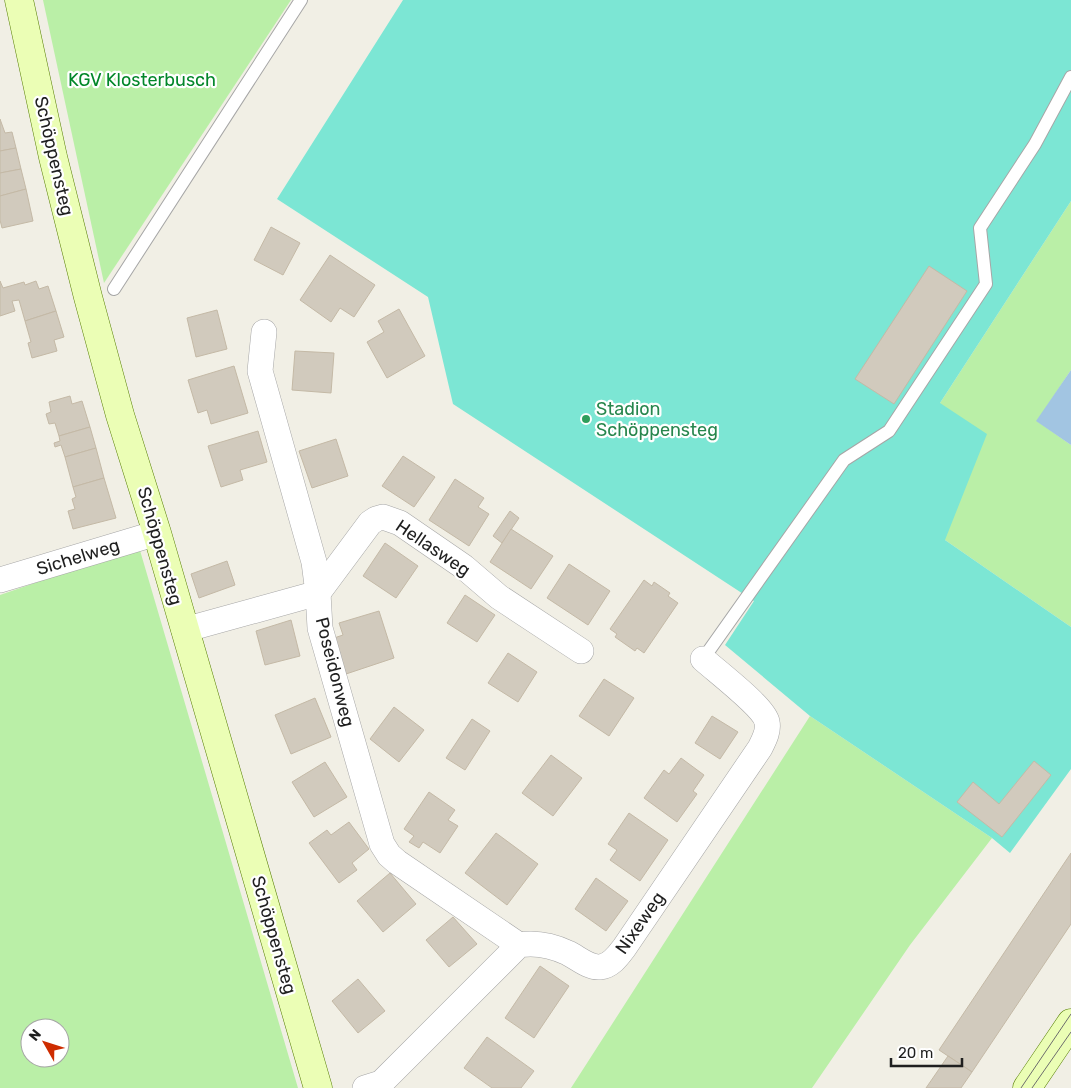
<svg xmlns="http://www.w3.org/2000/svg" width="1071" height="1088" font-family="Rubik,sans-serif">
<rect width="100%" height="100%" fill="#f1efe5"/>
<g fill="#baefa7" fill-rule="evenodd">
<polygon points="43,0 291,0 104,283"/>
<polygon points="1071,201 1071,370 1037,421 1071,445 1071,627 945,540 940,403"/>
<path d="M139 547 298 1088H0V595ZM30 1028H60V1058H30Z"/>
<polygon points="810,716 992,838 910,945 812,1088 571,1088"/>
</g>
<polygon fill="#7ce6d4" points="403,0 1071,0 1071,201 940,403 987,434 945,540 1071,627 1071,769 1010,853 992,838 810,716 725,645 754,601 453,404 428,297 277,199"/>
<polygon fill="#a2c5e2" points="1071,370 1071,445 1036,421"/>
<g fill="#d1cabd" stroke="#c4b9a6">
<polygon points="0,119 5,133 12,132 16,148 0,151"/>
<polygon points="16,148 21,169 0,173 0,151"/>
<polygon points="21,169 26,189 0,196 0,173"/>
<polygon points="26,189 33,221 2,228 0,220 0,196"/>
<polygon points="271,227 300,243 283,275 254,260"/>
<polygon points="330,255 375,285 354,317 340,308 331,322 300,300"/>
<polygon points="929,266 967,291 894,404 855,379"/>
<polygon points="0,281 3,288 24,282 25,285 36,281 39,289 48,286 56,311 25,321 19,300 12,301 15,311 0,316"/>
<polygon points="399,309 425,356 387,378 367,342 384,332 378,321"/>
<polygon points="217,310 227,349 196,357 187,318"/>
<polygon points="56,311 64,337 54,340 57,351 32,358 28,343 31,342 25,321"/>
<polygon points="295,351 334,353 331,393 292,390"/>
<polygon points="234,366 248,413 211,424 207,410 198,413 188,380"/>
<polygon points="70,396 72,404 82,401 90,427 59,436 55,423 49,424 46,414 51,412 49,402"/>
<polygon points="90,427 96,448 65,457 61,445 55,447 54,443 60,441 59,436"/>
<polygon points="258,431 267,462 240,470 243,480 221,487 208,446"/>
<polygon points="336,439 348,476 312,488 299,451"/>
<polygon points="96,448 104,478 73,487 65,457"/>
<polygon points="403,456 435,477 414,507 382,486"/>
<polygon points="104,478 116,518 73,529 68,511 75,509 72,499 76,497 73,487"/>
<polygon points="455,479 484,498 478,507 489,514 469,546 429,520"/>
<polygon points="510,511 519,518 502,543 493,536"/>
<polygon points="511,529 553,556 531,589 490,562"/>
<polygon points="385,543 418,566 396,598 363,576"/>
<polygon points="227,561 235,585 199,598 191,574"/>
<polygon points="569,564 610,591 588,625 547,598"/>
<polygon points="644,580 652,586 654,582 670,593 668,596 678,603 644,653 637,648 635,651 615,637 617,634 610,629"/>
<polygon points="465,595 495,615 477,642 447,623"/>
<polygon points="379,611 394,658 346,674 334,638 343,635 339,623"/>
<polygon points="291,620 300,656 265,665 256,631"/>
<polygon points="508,653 537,672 518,702 488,683"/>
<polygon points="604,679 634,698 609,736 579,716"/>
<polygon points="315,698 331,737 291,754 275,715"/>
<polygon points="394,707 424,730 399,762 370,739"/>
<polygon points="712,716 738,732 720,759 695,743"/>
<polygon points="472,719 490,731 465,770 446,758"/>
<polygon points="551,755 582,778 553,816 522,793"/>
<polygon points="681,758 704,775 693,791 697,794 677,822 644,798 664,770 669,774"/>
<polygon points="1034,761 1051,775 1002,837 957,802 973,782 999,804"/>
<polygon points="325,762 347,797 314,817 292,782"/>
<polygon points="429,792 455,810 448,820 458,826 440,853 423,842 419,848 409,842 414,836 404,829"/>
<polygon points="629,813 668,840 640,881 610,860 617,850 608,844"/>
<polygon points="349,822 369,849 352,863 357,870 339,883 309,843 327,830 331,835"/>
<polygon points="496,833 538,864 507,905 465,873"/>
<polygon points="1071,853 1071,924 972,1072 939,1050"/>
<polygon points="390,873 416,904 383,932 357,901"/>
<polygon points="596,878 628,901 606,931 575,909"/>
<polygon points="453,917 477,944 449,967 426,940"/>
<polygon points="540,966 569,986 534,1038 505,1018"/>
<polygon points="358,979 385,1011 358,1033 332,1001"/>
<polygon points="487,1037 534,1071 521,1088 492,1088 464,1068"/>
<polygon points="948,1056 972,1072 961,1088 926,1088"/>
</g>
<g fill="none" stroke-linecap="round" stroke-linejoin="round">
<defs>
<g id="lane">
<polyline points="114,289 301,0"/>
<polyline points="703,659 844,460 889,431 986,284 980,228 1035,144 1071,77"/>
</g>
<g id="street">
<polyline points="264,332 260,371 314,562 318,593 320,628 382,844 389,855 397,862 519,945"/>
<polyline points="0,580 157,533"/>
<polyline points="184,630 318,593 370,523 376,519 383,517 400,523 464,567 499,597 581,651"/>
<path d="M365 1088 381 1083 519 945C537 942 553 946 568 953 578 958 589 968 600 967 611 966 618 956 624 948L760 748C764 740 769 731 767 722 764 707 716 671 703 659"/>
</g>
<g id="secondary">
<polyline points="19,0 53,157 88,297 120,415 157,533 318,1088"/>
<polyline points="1027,1088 1071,1023"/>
</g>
</defs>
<use href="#lane" stroke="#a6a6a6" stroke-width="14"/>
<use href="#street" stroke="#a6a6a6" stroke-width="26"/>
<use href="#secondary" stroke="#547c00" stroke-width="29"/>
<use href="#lane" stroke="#fff" stroke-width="12"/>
<use href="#street" stroke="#fff" stroke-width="25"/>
<use href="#secondary" stroke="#ebfeb5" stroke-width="28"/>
<g stroke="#6d6d6d" stroke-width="1">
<polyline points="1021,1088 1071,1014"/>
<polyline points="1032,1088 1071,1032"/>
</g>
</g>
<circle fill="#2e9e5b" stroke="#fff" stroke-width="2" cx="586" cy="419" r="5"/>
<g text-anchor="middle" stroke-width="4.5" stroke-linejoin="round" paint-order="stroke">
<g font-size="18" fill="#03872a" stroke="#fff">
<text x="142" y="86">KGV Klosterbusch</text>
</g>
<g font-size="18" fill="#1f1f1f" stroke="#fff">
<text transform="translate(54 156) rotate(77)" y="6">Schöppensteg</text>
<text transform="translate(160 546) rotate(74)" y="6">Schöppensteg</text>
<text transform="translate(433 548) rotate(34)" y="6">Hellasweg</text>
<text transform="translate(78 557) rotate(-17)" y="6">Sichelweg</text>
<text transform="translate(335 672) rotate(76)" y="6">Poseidonweg</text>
<text transform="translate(640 923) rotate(-55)" y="6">Nixeweg</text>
<text transform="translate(274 935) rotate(74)" y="6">Schöppensteg</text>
</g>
<g font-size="18" fill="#27864d" stroke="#fff" text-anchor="start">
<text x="596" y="415">Stadion<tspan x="596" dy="21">Schöppensteg</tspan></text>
</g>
</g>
<g transform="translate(45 1043) rotate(309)"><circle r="24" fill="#ffffff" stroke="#a5a5a5"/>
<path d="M0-4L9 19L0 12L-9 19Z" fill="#ce2c00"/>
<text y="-8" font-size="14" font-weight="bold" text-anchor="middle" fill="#1f1f1f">N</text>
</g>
<path d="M891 1058v8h71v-8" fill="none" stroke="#1f1f1f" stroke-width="2.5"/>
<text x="898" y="1058" font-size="15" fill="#1f1f1f" stroke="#ffffff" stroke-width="4" paint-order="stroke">20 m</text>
</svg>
